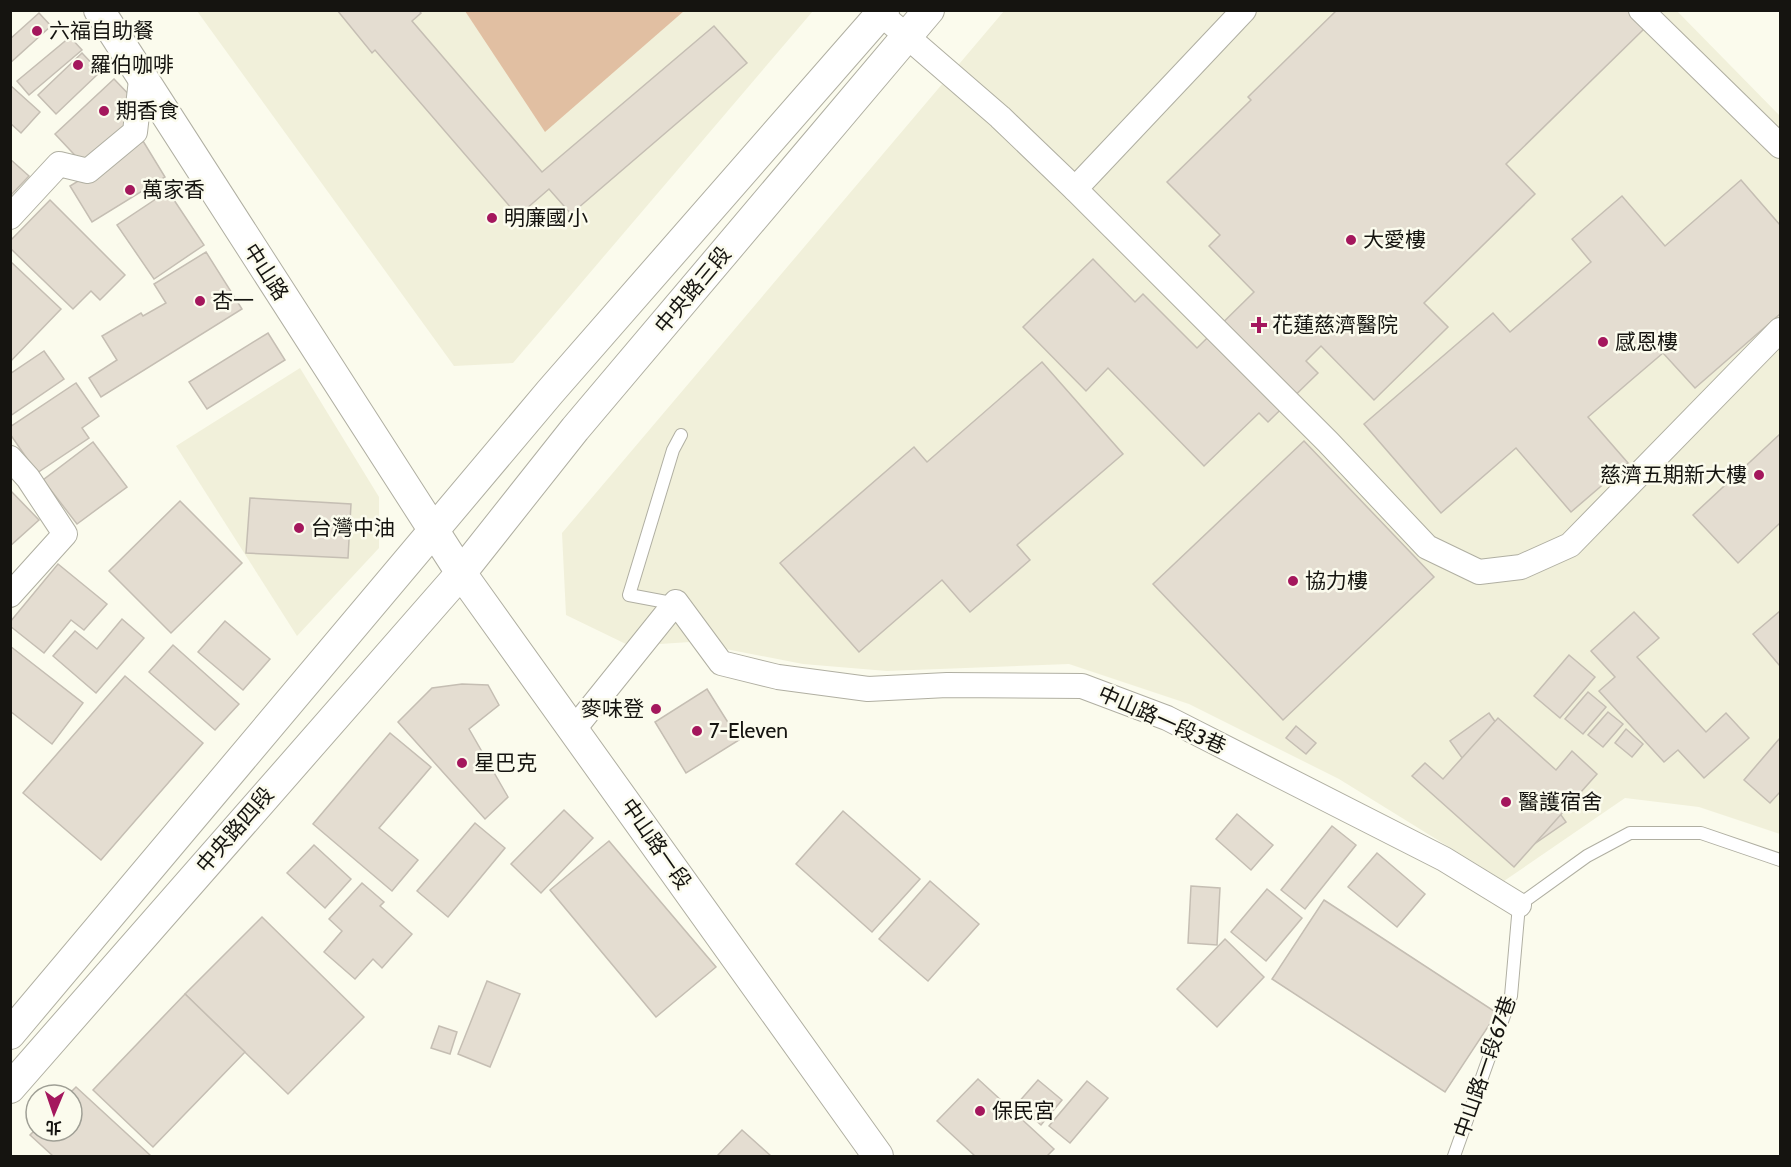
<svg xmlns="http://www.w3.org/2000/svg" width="1791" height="1167" font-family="Cabin,'Noto Sans TC',sans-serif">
<rect width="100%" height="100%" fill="#fbfbed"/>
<g fill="#f1f0da">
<polygon points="197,11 813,11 513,363 454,366"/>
<polygon points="1004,11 1677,11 1780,116 1780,834 1699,807 1625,798 1504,881 1339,779 1189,704 1069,664 887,671 803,664 690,642 630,646 566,615 562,533"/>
<polygon points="300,368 379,497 379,548 297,636 176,446"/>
</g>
<polygon fill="#e1bfa2" points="465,11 684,11 545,132"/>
<g fill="#e4ddd1" stroke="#c5beb3" stroke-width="1.5">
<polygon points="337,10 419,10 421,13 412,21 542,172 714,26 747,63 571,214 549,189 518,216 375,50 372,53"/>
<polygon points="1337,10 1628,10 1645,28 1506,164 1535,194 1424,303 1448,327 1374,400 1321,346 1306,361 1318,373 1268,422 1259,413 1204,466 1108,368 1086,391 1023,327 1093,259 1135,302 1143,294 1197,348 1254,292 1209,246 1220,235 1167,182 1251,100 1248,97"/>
<polygon points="39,13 51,26 10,63 10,39"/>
<polygon points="70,37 82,50 29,95 17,81"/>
<polygon points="82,53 100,72 56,114 38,95"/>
<polygon points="114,79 137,103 135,119 85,166 55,134"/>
<polygon points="10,85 40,112 21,133 10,123"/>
<polygon points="143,141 165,177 92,222 70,186"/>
<polygon points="10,159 29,176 10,196"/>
<polygon points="1741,180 1780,225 1780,314 1695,388 1663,353 1588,417 1628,463 1571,512 1516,448 1441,513 1364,424 1493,313 1510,332 1591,262 1572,239 1622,196 1665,246"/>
<polygon points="168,191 204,245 154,279 117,225"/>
<polygon points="50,200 125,275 100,300 91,291 73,309 10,248 10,241"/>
<polygon points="206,252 242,309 101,397 89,378 117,360 102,336 141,313 143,316 166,303 154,284"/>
<polygon points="10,261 61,309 10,362"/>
<polygon points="268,333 285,360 207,409 189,382"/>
<polygon points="44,351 64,379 10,416 10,374"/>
<polygon points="1042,362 1123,454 1017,545 1030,560 970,612 942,580 859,652 780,563 914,447 927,462"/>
<polygon points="76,383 99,416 82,428 89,438 37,473 10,434 10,427"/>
<polygon points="1780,434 1780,523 1738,563 1693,515"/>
<polygon points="1304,441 1434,577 1283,720 1153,584"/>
<polygon points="93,442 127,487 77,524 43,480"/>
<polygon points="10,490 39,520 10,546"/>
<polygon points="250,498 351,504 348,558 246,553"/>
<polygon points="180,501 242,563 171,633 109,571"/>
<polygon points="58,564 107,604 84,630 71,620 44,653 10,626 10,622"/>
<polygon points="1780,611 1780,666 1753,634"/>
<polygon points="1634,612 1659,638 1637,657 1706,732 1726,713 1749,738 1704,778 1678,750 1664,762 1599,691 1615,677 1591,651"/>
<polygon points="122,619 144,638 96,693 53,656 75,631 97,649"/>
<polygon points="225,621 270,659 243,690 198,652"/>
<polygon points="173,645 239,704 215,730 149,672"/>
<polygon points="10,646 83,703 52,744 10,711"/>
<polygon points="1569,655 1595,677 1560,718 1534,696"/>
<polygon points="125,676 203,743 101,860 23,793"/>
<polygon points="462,684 488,685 499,705 469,729 508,797 485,819 398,722 432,688"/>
<polygon points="707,689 739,740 686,773 655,722"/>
<polygon points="1588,692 1606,707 1583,734 1565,719"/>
<polygon points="1608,712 1623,724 1603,747 1588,735"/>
<polygon points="1489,713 1566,822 1527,849 1450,741"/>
<polygon points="1498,718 1556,770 1572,751 1597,774 1514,867 1412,776 1425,763 1443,779"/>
<polygon points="1296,726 1316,743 1306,754 1286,738"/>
<polygon points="1626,729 1643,744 1632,757 1615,743"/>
<polygon points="390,733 431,767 379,828 418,860 392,891 313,824"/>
<polygon points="1780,738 1780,792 1770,803 1744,780"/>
<polygon points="564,810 593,838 541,893 511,864"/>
<polygon points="843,811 920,879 872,932 796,864"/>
<polygon points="1237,814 1273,845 1251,870 1216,839"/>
<polygon points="475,823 505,848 448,917 417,891"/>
<polygon points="1332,826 1356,845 1305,909 1281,890"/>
<polygon points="609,841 716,967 656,1017 550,890"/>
<polygon points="314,845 351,879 325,908 287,873"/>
<polygon points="1377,853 1425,894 1397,927 1348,887"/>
<polygon points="930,881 979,924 928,981 879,939"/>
<polygon points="362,883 384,902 380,906 412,934 382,968 373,959 355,979 324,952 342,931 329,919"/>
<polygon points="1191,886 1220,888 1217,945 1188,943"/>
<polygon points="1267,889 1302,918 1266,961 1231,932"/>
<polygon points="1324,900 1497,1013 1445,1092 1272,979"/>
<polygon points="262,917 364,1017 288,1094 185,994"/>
<polygon points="1225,939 1264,977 1217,1027 1177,989"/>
<polygon points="487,981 520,994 490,1067 458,1054"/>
<polygon points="185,994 245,1052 153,1147 93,1090"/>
<polygon points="439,1026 457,1032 450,1054 431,1048"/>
<polygon points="978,1079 1054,1149 1047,1156 975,1156 937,1121"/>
<polygon points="1038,1080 1062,1100 1041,1125 1017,1104"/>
<polygon points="1087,1081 1108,1098 1070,1143 1049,1126"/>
<polygon points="76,1087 151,1156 53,1156 30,1135 36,1129 72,1131 72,1095 68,1095"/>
<polygon points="742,1130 771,1156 717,1156"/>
</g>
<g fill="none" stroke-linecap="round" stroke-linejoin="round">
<defs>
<g id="service">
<polyline points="677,604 629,595 673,450 681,435"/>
<polyline points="1454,1156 1511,996 1519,905 1587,856 1630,833 1701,833 1780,860"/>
</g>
<g id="minor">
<polyline points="1641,10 1780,146"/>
<polyline points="881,14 1000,117 1075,189 1328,442 1427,547 1479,572 1521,567 1570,545 1780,330"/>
<polyline points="1075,189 1244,10"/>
<polyline points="10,217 59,164 88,171 135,132 141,80"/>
<polyline points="10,458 28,478 65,534 10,595"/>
<polyline points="574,729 676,602 721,663 778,677 868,689 947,685 1082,686 1167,718 1444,859 1519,905"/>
</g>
<g id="tertiary">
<polyline points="99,10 461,573 878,1156"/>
<polyline points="10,1034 550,392 884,10"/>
<polyline points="10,1088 461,573 575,429 929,10"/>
</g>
</defs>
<use href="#service" stroke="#b0afa2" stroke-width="14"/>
<use href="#minor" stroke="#b0afa2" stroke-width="26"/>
<use href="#tertiary" stroke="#b0afa2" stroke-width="32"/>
<use href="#service" stroke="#fff" stroke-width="12"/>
<use href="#minor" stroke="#fff" stroke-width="24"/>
<use href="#tertiary" stroke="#fff" stroke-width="30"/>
</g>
<g fill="#a4175d" stroke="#fbfbed" stroke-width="2">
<circle cx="37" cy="31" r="6"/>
<circle cx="78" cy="65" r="6"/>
<circle cx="104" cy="111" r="6"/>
<circle cx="130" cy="190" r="6"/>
<circle cx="492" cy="218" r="6"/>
<circle cx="1351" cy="240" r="6"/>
<circle cx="200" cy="301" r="6"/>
<path d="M1256 316h6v6h6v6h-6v6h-6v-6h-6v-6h6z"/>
<circle cx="1603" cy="342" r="6"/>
<circle cx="1759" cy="475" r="6"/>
<circle cx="299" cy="528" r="6"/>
<circle cx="1293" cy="581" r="6"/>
<circle cx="656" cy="709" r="6"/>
<circle cx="697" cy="731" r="6"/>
<circle cx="462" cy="763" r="6"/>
<circle cx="1506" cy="802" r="6"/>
<circle cx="980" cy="1111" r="6"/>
</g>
<g text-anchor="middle" stroke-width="5" stroke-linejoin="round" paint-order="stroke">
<g font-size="21" fill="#151410" stroke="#fbfbed" text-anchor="start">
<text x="49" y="38">六福自助餐</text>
<text x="90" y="72">羅伯咖啡</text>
<text x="116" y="118">期香食</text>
<text x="142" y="197">萬家香</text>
<text x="504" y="225">明廉國小</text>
<text x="1363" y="247">大愛樓</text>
<text x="212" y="308">杏一</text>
<text x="1272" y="332">花蓮慈濟醫院</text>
<text x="1615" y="349">感恩樓</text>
<text x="1747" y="482" text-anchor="end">慈濟五期新大樓</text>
<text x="311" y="535">台灣中油</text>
<text x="1305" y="588">協力樓</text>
<text x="644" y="716" text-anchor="end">麥味登</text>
<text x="709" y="738">7-Eleven</text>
<text x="474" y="770">星巴克</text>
<text x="1518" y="809">醫護宿舍</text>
<text x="992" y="1118">保民宮</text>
</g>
<g font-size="21" fill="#151410" stroke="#fbfbed">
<text transform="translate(266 272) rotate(57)" y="7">中山路</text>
<text transform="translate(693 290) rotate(-50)" y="7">中央路三段</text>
<text transform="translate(1162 720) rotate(24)" y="7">中山路一段3巷</text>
<text transform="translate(235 830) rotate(-49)" y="7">中央路四段</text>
<text transform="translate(656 844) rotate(55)" y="7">中山路一段</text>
<text transform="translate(1485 1067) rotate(-71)" y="7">中山路一段67巷</text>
</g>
</g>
<rect width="1791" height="1167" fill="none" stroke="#151410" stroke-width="24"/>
<g transform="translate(54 1113) rotate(182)"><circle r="28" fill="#fbfbed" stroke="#9f9f95" stroke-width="1.5"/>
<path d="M0-4.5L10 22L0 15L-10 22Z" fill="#a4175d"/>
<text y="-9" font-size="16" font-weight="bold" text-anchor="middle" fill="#151410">北</text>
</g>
</svg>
